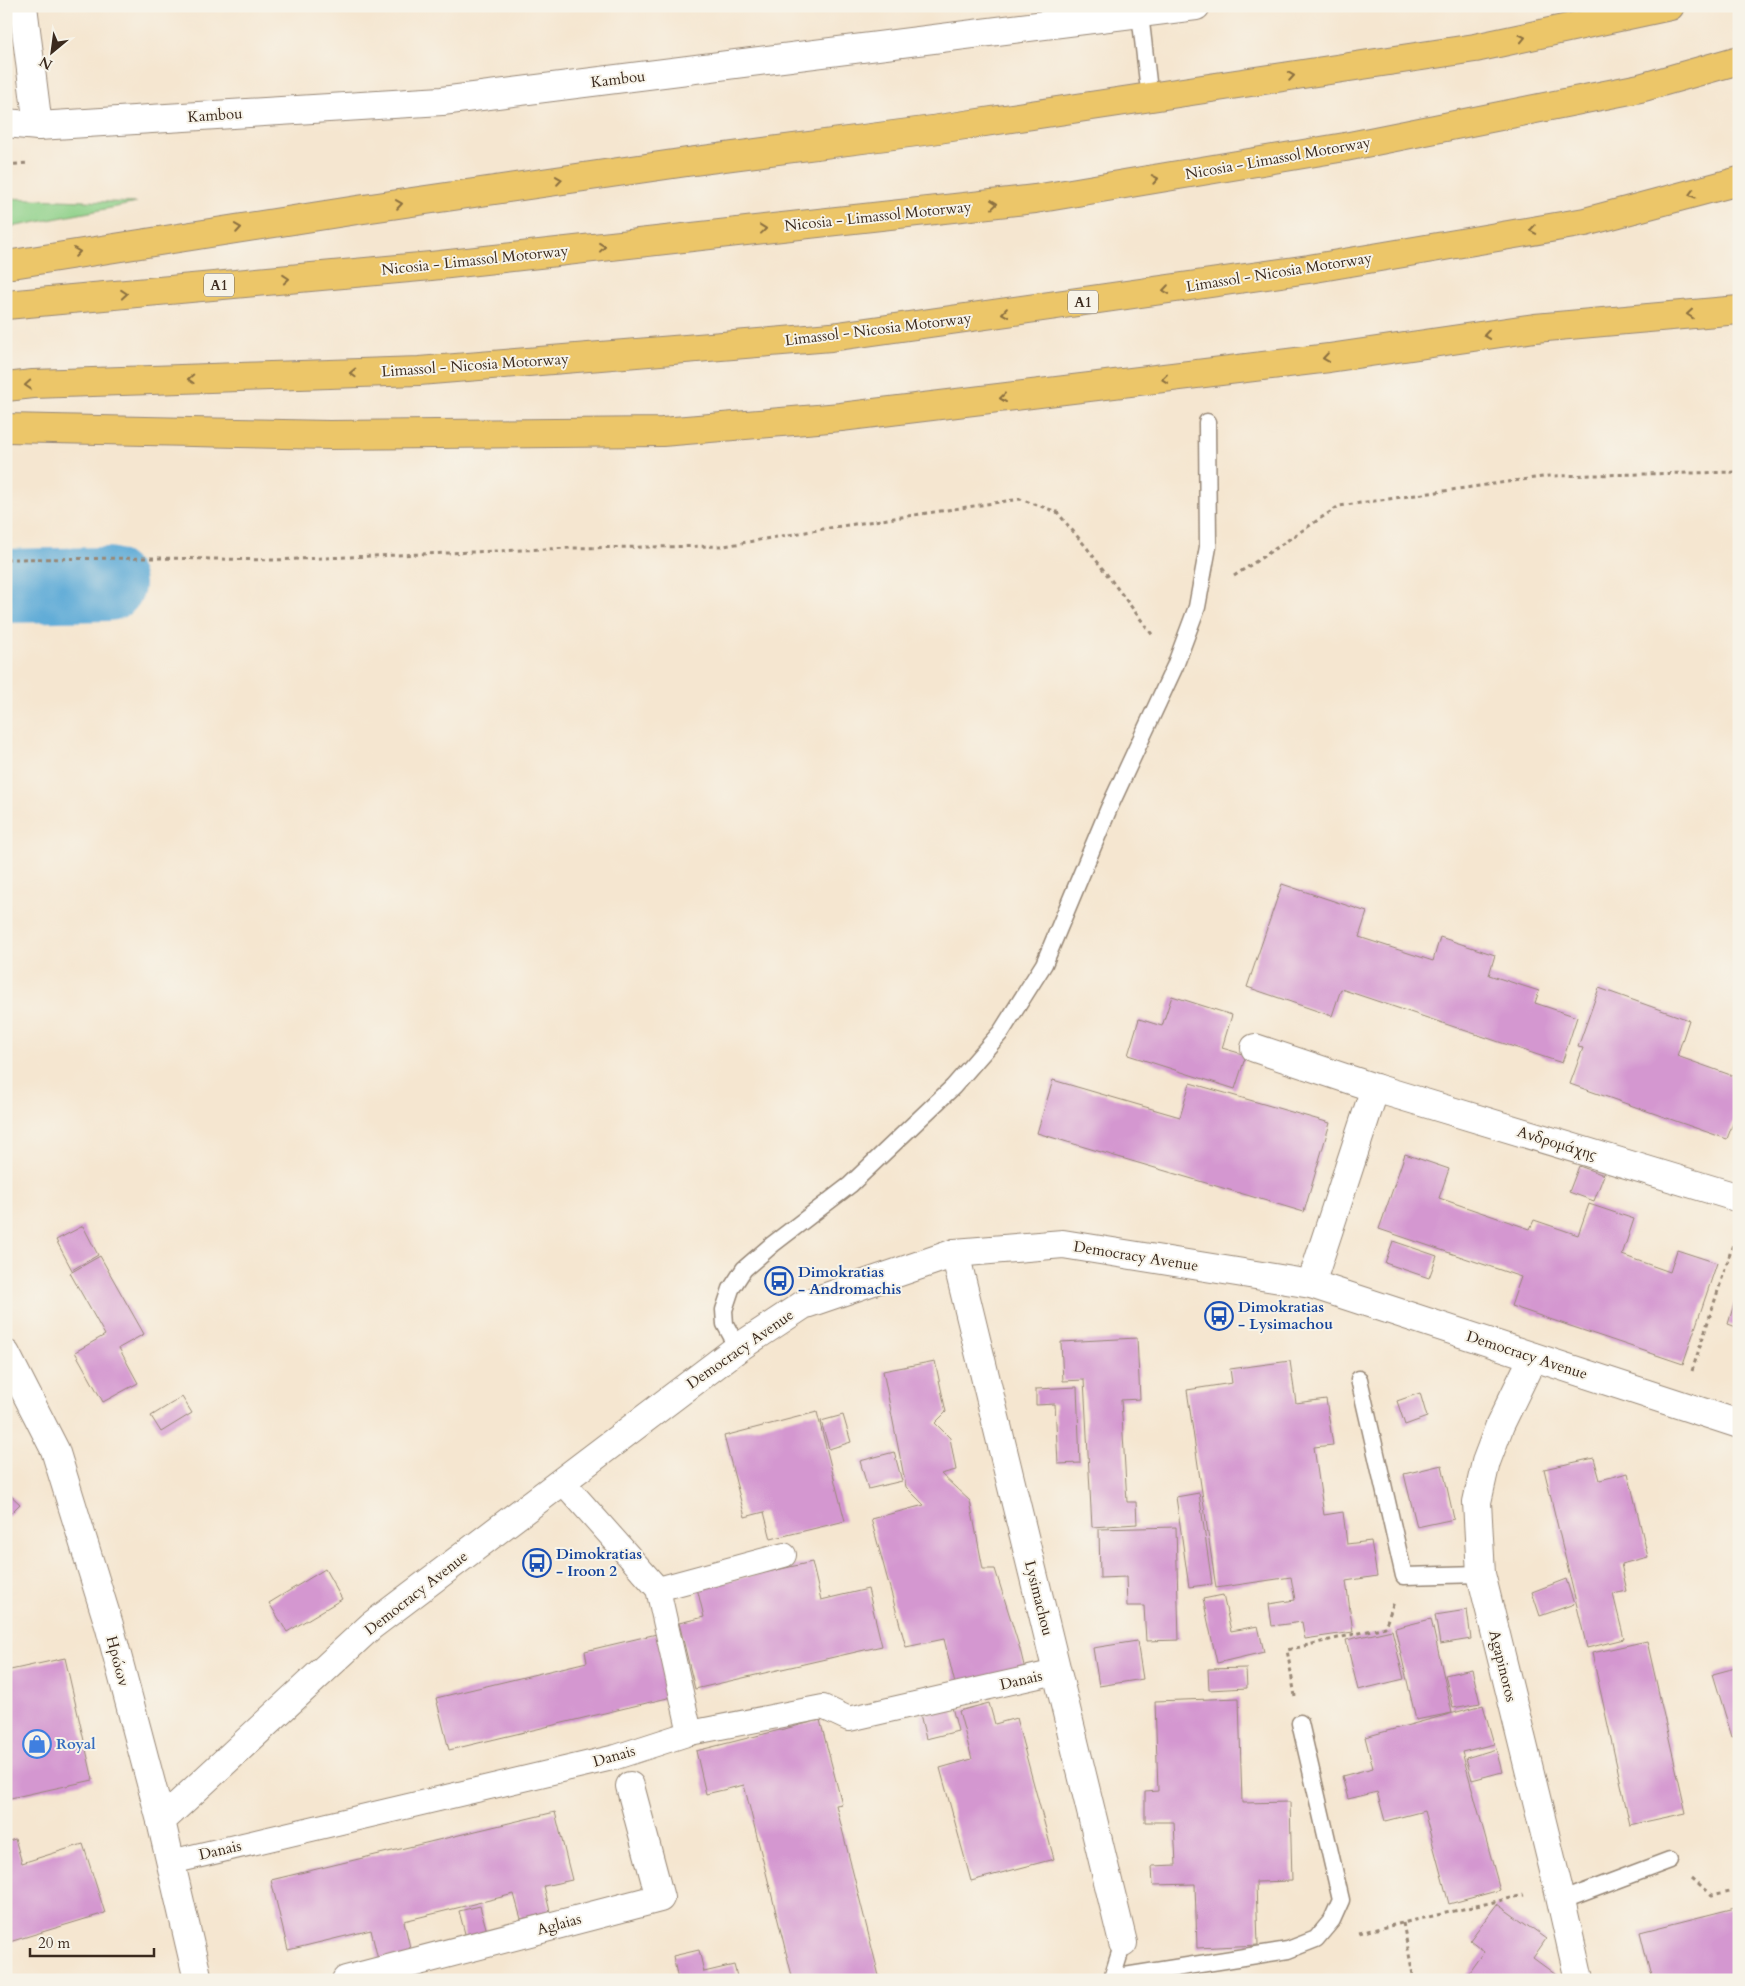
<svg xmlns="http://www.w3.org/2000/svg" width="1745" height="1986" font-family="Cardo,serif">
<rect width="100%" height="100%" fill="#f7f3e8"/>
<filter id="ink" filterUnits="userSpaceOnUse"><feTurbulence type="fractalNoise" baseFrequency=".02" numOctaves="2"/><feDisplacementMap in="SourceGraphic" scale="10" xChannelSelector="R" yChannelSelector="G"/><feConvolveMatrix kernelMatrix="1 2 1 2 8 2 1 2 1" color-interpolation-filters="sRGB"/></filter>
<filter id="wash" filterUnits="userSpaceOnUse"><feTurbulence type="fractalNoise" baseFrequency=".0096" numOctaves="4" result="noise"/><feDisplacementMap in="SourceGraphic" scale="20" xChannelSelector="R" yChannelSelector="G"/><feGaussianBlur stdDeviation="1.12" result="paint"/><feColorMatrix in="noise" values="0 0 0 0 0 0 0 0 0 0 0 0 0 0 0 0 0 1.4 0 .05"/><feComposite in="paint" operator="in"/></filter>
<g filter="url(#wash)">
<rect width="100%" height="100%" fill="#f5e6d0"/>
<polygon fill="#8dd088" stroke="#647d53" points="6,198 137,203 6,228"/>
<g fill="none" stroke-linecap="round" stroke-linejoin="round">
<polyline stroke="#5eabd7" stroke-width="74" points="6,586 108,584"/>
</g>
<g id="blocks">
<g fill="#d497d0">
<polygon points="1282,884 1367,912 1359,937 1433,961 1440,937 1495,955 1489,975 1539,991 1535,1003 1577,1017 1562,1063 1341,989 1332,1016 1247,987"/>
<polygon points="1599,988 1689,1020 1677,1056 1739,1078 1739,1107 1727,1139 1570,1084 1583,1048 1578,1047"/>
<polygon points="1172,996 1232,1015 1222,1048 1246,1055 1235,1089 1128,1055 1139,1019 1162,1026"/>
<polygon points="1053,1080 1180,1117 1190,1083 1330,1123 1304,1212 1037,1133"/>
<polygon points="1405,1154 1449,1169 1439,1198 1530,1229 1534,1220 1578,1235 1589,1204 1634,1219 1622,1255 1670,1272 1677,1250 1717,1263 1683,1364 1511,1306 1521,1277 1379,1229"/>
<polygon points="1579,1166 1604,1175 1594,1201 1569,1192"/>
<polygon points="83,1226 98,1255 72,1270 56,1240"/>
<polygon points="1393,1241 1437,1256 1429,1278 1385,1263"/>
<polygon points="100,1256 144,1334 119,1348 138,1383 103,1402 75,1352 105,1335 70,1273"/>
<polygon points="1738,1291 1739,1291 1739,1328 1728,1324"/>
<polygon points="1137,1338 1140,1399 1121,1400 1127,1502 1136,1502 1137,1524 1092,1527 1084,1380 1063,1381 1061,1342"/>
<polygon points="935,1361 946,1412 935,1423 950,1438 956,1470 941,1474 970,1501 983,1569 995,1569 1020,1649 1027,1678 957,1692 944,1639 906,1647 871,1519 924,1505 906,1487 883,1371"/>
<polygon points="1290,1361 1296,1403 1326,1399 1333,1445 1314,1447 1324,1515 1343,1512 1347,1544 1371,1541 1377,1576 1346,1581 1353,1632 1305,1639 1302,1622 1272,1626 1269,1604 1295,1600 1291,1577 1216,1588 1187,1390 1232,1383 1230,1369"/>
<polygon points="1077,1387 1080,1463 1058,1464 1055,1404 1036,1405 1036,1389"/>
<polygon points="1420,1393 1427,1417 1405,1425 1397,1401"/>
<polygon points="182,1397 192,1413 161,1432 151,1416"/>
<polygon points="817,1412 845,1521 771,1539 764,1512 745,1517 724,1436"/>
<polygon points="843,1415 851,1442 829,1449 821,1421"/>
<polygon points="894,1452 902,1481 868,1489 860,1461"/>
<polygon points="1594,1458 1600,1480 1628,1473 1648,1557 1621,1564 1627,1591 1613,1594 1624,1639 1587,1648 1544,1469"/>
<polygon points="1442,1465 1454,1519 1417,1527 1404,1474"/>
<polygon points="6,1491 20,1504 6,1518"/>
<polygon points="1199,1493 1212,1584 1189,1587 1176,1497"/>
<polygon points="1176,1527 1179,1640 1146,1641 1144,1606 1127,1606 1126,1577 1100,1578 1099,1529"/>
<polygon points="812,1562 821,1600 868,1589 882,1646 695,1689 679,1623 704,1617 697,1588"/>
<polygon points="325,1569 342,1599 287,1632 269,1603"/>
<polygon points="1566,1579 1574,1604 1540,1616 1532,1592"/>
<polygon points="1223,1595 1231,1631 1258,1626 1264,1652 1217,1663 1203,1599"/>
<polygon points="1467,1610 1471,1639 1440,1644 1435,1615"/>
<polygon points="1431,1619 1452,1713 1416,1720 1395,1628"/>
<polygon points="1392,1630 1404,1679 1358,1690 1346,1640"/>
<polygon points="661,1633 676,1696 449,1750 436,1698 587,1662 585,1651"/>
<polygon points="1137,1641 1143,1679 1099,1686 1093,1648"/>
<polygon points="1647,1641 1686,1813 1630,1825 1592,1653"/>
<polygon points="65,1658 93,1780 6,1799 6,1671"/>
<polygon points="1739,1667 1739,1735 1732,1737 1713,1674"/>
<polygon points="1246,1668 1247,1688 1209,1690 1208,1669"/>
<polygon points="1472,1669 1480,1703 1453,1708 1445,1675"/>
<polygon points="1239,1698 1242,1803 1290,1802 1292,1881 1256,1882 1258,1945 1197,1948 1195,1884 1153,1885 1152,1866 1176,1865 1174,1822 1145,1822 1145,1792 1158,1791 1155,1701"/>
<polygon points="989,1703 995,1724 1016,1718 1054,1859 971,1881 940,1768 972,1759 959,1711"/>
<polygon points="1483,1705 1494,1744 1462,1752 1500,1890 1449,1904 1424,1811 1385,1821 1377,1792 1348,1799 1342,1776 1373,1768 1365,1737"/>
<polygon points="952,1707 958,1731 926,1739 920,1714"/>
<polygon points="820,1720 842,1804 836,1805 880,1980 793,1980 744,1785 706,1794 696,1751"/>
<polygon points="1496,1749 1502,1772 1472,1780 1466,1758"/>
<polygon points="555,1812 572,1880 544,1886 550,1912 521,1919 514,1894 404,1921 413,1961 380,1968 371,1930 288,1950 271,1880"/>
<polygon points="15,1839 22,1863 83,1844 105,1913 6,1943 6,1842"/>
<polygon points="1497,1904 1546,1939 1533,1958 1563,1980 1464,1979 1484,1951 1470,1940"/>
<polygon points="480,1906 489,1939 468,1945 459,1911"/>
<polygon points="1739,1907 1739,1980 1652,1980 1640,1932"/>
<polygon points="699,1950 704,1972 734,1965 738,1980 678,1980 673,1956"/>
</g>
</g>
</g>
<g filter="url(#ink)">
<use href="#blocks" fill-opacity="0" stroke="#988877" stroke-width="1"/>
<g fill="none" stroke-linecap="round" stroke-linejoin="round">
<defs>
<g id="service">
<polyline points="1140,14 1148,82"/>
<polyline points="738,1348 725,1324 724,1310 731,1289 744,1269 773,1244 850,1185 953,1087 1001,1032 1044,964 1109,808 1175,666 1197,607 1208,547 1207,422"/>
<polyline points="1359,1379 1404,1576 1481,1574"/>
<polyline points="1561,1901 1670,1860"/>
<polyline points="1112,1978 1288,1950 1316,1939 1332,1920 1341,1900 1300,1723"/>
<polyline points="1110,1980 1112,1978 1123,1943"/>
</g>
<g id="pedestrian">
<polyline points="562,1481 658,1589 690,1733"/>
<polyline points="658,1589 784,1555"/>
<polyline points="171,1862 616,1757 690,1733 823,1707 849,1719 1056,1672"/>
</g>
<g id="minor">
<polyline points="23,6 38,126"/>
<polyline points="1255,1048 1375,1088 1739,1198"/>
<polyline points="955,1253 1123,1943"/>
<polyline points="1311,1284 1375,1088"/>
<polyline points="6,1354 55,1450 109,1625 161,1821"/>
<polyline points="1533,1357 1500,1425 1486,1462 1477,1502 1481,1574 1558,1887 1579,1980"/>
<polyline points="346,1980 660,1898 630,1786"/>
</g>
<g id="tertiary">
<polyline points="6,123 38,126 442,101 1196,6"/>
<polyline points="198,1980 161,1821 371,1626 738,1348 803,1305 955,1253 1063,1244 1311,1284 1739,1424"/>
</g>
<g id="trunk">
<polyline points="6,265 357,210 687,162 932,130 1475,48 1670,6"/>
<polyline points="6,305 431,266 1035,199 1345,147 1640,88 1739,60"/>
<polyline points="6,387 33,384 419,371 831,337 1309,269 1585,222 1739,181"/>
<polyline points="6,428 329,435 662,432 841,417 1329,358 1535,328 1739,310"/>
</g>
</defs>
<use href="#service" stroke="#988877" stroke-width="19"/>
<use href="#pedestrian" stroke="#988877" stroke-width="26"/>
<use href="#minor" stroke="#988877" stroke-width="30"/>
<use href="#tertiary" stroke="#988877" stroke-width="30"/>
<use href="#trunk" stroke="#988877" stroke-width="30"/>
<g stroke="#988877" stroke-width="3" stroke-dasharray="4 4" stroke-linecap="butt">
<polyline points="6,165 29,163"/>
<polyline points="6,559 157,558 274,560 571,548 724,546 835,527 1020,499 1057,512 1087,548 1154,637"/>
<polyline points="1234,576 1339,506 1549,476 1739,472"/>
<polyline points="1692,1371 1737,1232"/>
<polyline points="1295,1696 1287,1650 1385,1627 1394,1602"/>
<polyline points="1692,1878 1712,1895 1739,1889"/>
<polyline points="1403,1923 1414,1980"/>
<polyline points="1359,1933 1524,1895"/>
</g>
<use href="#service" stroke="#fff" stroke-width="16"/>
<use href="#pedestrian" stroke="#fff" stroke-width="24"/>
<use href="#minor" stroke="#fff" stroke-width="28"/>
<use href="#tertiary" stroke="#fff" stroke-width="28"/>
<use href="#trunk" stroke="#ecc669" stroke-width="28"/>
</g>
<defs><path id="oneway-chevron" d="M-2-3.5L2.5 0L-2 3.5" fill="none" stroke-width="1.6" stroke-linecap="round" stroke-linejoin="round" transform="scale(1.25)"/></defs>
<g stroke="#8b7040">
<use href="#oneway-chevron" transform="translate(1522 38) rotate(-12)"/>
<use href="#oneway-chevron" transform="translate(1291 76) rotate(-9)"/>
<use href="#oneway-chevron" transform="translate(1155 179) rotate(-10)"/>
<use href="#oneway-chevron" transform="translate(559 180) rotate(-8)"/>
<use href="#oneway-chevron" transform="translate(1692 194) rotate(165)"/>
<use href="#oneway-chevron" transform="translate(399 204) rotate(-8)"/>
<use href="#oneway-chevron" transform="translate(994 204) rotate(-6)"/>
<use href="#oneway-chevron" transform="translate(238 228) rotate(-9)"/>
<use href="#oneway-chevron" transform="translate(763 229) rotate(-6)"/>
<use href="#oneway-chevron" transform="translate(1533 230) rotate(170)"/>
<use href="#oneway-chevron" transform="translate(602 247) rotate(-6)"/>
<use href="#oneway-chevron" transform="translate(77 252) rotate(-9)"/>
<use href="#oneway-chevron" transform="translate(286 279) rotate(-5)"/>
<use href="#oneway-chevron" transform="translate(1166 290) rotate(172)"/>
<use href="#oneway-chevron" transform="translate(124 294) rotate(-5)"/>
<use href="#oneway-chevron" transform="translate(1005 313) rotate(172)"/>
<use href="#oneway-chevron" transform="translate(1690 314) rotate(175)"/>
<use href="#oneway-chevron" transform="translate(1487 335) rotate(172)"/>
<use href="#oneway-chevron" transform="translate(1326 358) rotate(172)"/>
<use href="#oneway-chevron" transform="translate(353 373) rotate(178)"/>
<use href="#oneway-chevron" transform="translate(191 379) rotate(178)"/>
<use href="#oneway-chevron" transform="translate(1165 379) rotate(173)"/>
<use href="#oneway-chevron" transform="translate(28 385) rotate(176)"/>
<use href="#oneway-chevron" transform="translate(1003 398) rotate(173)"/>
</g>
</g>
<defs>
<symbol id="bus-ring" viewBox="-11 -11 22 22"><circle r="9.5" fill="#f7f3e8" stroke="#1a4fb4" stroke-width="1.5"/><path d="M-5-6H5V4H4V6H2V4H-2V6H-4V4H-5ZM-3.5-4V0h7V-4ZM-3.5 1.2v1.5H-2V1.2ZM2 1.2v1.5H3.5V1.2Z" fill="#1a4fb4"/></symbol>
<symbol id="shop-ring" viewBox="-11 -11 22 22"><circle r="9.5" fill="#f7f3e8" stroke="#3f7fe0" stroke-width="1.5"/><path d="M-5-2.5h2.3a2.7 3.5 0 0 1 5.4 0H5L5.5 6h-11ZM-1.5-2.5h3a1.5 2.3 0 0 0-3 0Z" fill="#3f7fe0"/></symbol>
</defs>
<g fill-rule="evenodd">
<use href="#bus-ring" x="763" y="1265" width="32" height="32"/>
<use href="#bus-ring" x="1203" y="1300" width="32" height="32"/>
<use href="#bus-ring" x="521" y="1547" width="32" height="32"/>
<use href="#shop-ring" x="21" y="1728" width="32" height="32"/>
</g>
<g text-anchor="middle" stroke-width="4" stroke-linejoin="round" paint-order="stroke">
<g fill="#f7f3e8" stroke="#73665b" stroke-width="1">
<rect x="204" y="273.5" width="30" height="23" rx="4"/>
<rect x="1068" y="290.5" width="30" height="23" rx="4"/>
</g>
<g font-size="14" font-weight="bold" fill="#3b2a1e">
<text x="219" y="290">A1</text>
<text x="1083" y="307">A1</text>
</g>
<g font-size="15" fill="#3b2a1e" stroke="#f7f3e8">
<text transform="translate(618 79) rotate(-7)" y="5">Kambou</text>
<text transform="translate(215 115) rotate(-4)" y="5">Kambou</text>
<text transform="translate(1278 158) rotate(-10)" y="5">Nicosia - Limassol Motorway</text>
<text transform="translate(878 216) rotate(-6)" y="5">Nicosia - Limassol Motorway</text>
<text transform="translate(475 260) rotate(-6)" y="5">Nicosia - Limassol Motorway</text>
<text transform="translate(1279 272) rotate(-9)" y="5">Limassol - Nicosia Motorway</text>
<text transform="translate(878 329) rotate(-7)" y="5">Limassol - Nicosia Motorway</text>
<text transform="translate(475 365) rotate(-4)" y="5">Limassol - Nicosia Motorway</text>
<text transform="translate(1557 1143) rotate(17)" y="5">Ανδρομάχης</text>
<text transform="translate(1136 1256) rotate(9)" y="5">Democracy Avenue</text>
<text transform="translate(740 1349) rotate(-35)" y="5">Democracy Avenue</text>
<text transform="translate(1527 1355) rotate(18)" y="5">Democracy Avenue</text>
<text transform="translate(416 1593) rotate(-38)" y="5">Democracy Avenue</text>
<text transform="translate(1039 1598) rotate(76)" y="5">Lysimachou</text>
<text transform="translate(118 1661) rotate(75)" y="5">Ηρώων</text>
<text transform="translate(1503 1666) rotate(76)" y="5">Agapinoros</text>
<text transform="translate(1021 1680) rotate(-13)" y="5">Danais</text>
<text transform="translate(614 1756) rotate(-16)" y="5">Danais</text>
<text transform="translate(220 1850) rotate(-13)" y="5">Danais</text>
<text transform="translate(559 1924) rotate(-15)" y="5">Aglaias</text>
</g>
<g font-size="15" font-weight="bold" fill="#164399" stroke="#f7f3e8" text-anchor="start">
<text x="798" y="1277">Dimokratias<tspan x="798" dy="17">- Andromachis</tspan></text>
<text x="1238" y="1312">Dimokratias<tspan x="1238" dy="17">- Lysimachou</tspan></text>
<text x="556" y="1559">Dimokratias<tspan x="556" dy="17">- Iroon 2</tspan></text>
</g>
<g font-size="15" font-weight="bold" fill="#366cbe" stroke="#f7f3e8" text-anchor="start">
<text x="56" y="1749">Royal</text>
</g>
</g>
<rect width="1745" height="1986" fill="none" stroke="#f7f3e8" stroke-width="25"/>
<g transform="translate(52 52) rotate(209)" stroke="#f7f3e8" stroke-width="4" paint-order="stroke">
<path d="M0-4L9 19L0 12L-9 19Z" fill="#3b2a1e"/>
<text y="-8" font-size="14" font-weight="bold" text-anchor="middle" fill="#3b2a1e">N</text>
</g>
<path d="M30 1948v8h124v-8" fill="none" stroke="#3b2a1e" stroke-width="2.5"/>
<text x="38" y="1948" font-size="15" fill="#3b2a1e" stroke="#f7f3e8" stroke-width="4" paint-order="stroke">20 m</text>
</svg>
